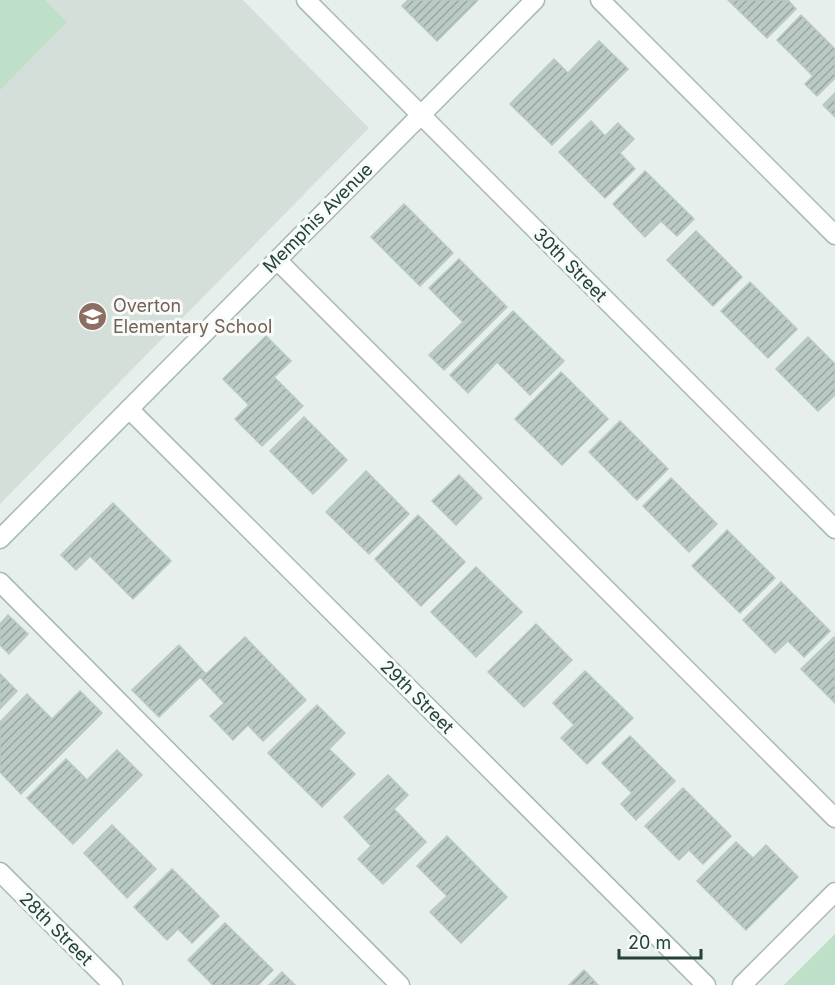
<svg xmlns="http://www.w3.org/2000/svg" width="835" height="985" font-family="Inter,sans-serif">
<defs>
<pattern id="building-hatch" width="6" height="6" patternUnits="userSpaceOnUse" patternTransform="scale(1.5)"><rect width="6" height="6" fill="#bbcac4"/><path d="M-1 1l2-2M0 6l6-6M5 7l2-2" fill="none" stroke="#98a6a0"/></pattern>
</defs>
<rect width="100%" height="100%" fill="#e6efeb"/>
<polygon fill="#d4dfda" points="0,0 243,0 369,128 0,504"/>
<g fill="#bfe0c8">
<polygon points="0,0 45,0 67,22 0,90"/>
<polygon points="835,934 835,985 784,985"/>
</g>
<g fill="url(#building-hatch)" stroke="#b8c9c2" stroke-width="1.5">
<polygon points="408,0 478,0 437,41 402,6"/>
<polygon points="728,0 788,0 796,9 767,38"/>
<polygon points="801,15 835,49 835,78 817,96 805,84 813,76 777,40"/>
<polygon points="599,41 628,69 552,145 510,104 554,59 568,73"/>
<polygon points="835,93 835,117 823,105"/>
<polygon points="591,121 605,136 618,123 634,139 620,153 635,169 605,198 559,152"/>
<polygon points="645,171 694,219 677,236 661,221 645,237 613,204"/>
<polygon points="404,204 453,253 420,286 371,237"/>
<polygon points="696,231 742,277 713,306 667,260"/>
<polygon points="459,259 507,307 444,370 429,355 463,322 429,288"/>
<polygon points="750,282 797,329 768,358 721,311"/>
<polygon points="513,311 564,361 530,395 497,362 468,393 450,375"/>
<polygon points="266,336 291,361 274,377 303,406 262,446 235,419 249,405 223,379"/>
<polygon points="808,337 835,364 835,395 818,411 776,369"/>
<polygon points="561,372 608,419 562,465 515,419"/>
<polygon points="304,417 347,460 313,494 270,451"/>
<polygon points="620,421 668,469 637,500 589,452"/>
<polygon points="366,471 409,514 369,554 326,512"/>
<polygon points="459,475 482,498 456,525 432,501"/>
<polygon points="671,478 717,524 689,552 643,506"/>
<polygon points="113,503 171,561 133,599 90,556 76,570 61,555"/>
<polygon points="418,515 465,562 421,606 375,559"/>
<polygon points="727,530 775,578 740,613 692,566"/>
<polygon points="476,567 522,612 476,657 431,612"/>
<polygon points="781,582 830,631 804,657 788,641 775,653 743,620"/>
<polygon points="8,615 28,634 9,654 0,645 0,624"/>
<polygon points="536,624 572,660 524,707 488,672"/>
<polygon points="245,637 306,700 263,741 248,725 233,740 210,716 224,703 200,677 159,717 132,690 179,645 206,674"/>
<polygon points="834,637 835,638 835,703 801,669"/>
<polygon points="585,671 633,718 587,764 561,738 574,725 553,703"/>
<polygon points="0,674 17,691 0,709"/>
<polygon points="80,691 102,713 21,794 0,772 0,722 27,694 52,719"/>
<polygon points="317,705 345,733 329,749 355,774 322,807 268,753"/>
<polygon points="630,736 675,781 636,820 621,804 632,793 602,763"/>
<polygon points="117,750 142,775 73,844 27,798 66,759 87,780"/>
<polygon points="388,775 408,795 394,809 426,842 383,884 358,859 371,846 344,817"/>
<polygon points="683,788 731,836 703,864 689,850 679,860 645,826"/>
<polygon points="112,825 156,869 127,898 84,853"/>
<polygon points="447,836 507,897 461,943 430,912 447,896 417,866"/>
<polygon points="736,842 753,858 766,845 798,877 746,930 697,881"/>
<polygon points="172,869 219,916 192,943 178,929 167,940 134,907"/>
<polygon points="225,923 273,970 258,985 213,985 188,960"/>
<polygon points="584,970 598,985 569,985"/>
<polygon points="282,972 295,985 269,985"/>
</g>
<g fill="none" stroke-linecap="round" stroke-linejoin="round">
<defs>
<g id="minor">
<polyline points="306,0 835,529"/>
<polyline points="600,0 835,235"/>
<polyline points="277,260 835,818"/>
<polyline points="129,409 706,985"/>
<polyline points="0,539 535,0"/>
<polyline points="0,582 400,985"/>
<polyline points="0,872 113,985"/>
<polyline points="742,985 835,892"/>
</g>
</defs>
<use href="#minor" stroke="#a8b8b2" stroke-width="21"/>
<use href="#minor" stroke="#fff" stroke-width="18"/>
</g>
<defs>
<symbol id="school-disc" viewBox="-11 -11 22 22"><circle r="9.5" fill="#8d6e63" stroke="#f7fbf9"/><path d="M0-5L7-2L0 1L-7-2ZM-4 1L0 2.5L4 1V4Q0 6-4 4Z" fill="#fff"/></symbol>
</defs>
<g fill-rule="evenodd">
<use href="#school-disc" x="76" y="300" width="33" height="33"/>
</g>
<g text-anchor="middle" stroke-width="6" stroke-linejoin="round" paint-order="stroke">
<g font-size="18" fill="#24423a" stroke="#f7fbf9">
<text transform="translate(318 218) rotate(-45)" y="6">Memphis Avenue</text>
<text transform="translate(570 265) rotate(45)" y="6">30th Street</text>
<text transform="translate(417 697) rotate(45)" y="6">29th Street</text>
<text transform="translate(56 929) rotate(45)" y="6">28th Street</text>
</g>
<g font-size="18" fill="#785e54" stroke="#f7fbf9" text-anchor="start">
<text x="113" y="312">Overton<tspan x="113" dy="21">Elementary School</tspan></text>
</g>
</g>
<path d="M619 949v9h82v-9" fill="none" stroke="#24423a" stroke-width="3"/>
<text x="628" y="949" font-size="18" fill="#24423a" stroke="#f7fbf9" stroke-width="4.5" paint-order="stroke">20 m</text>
</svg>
